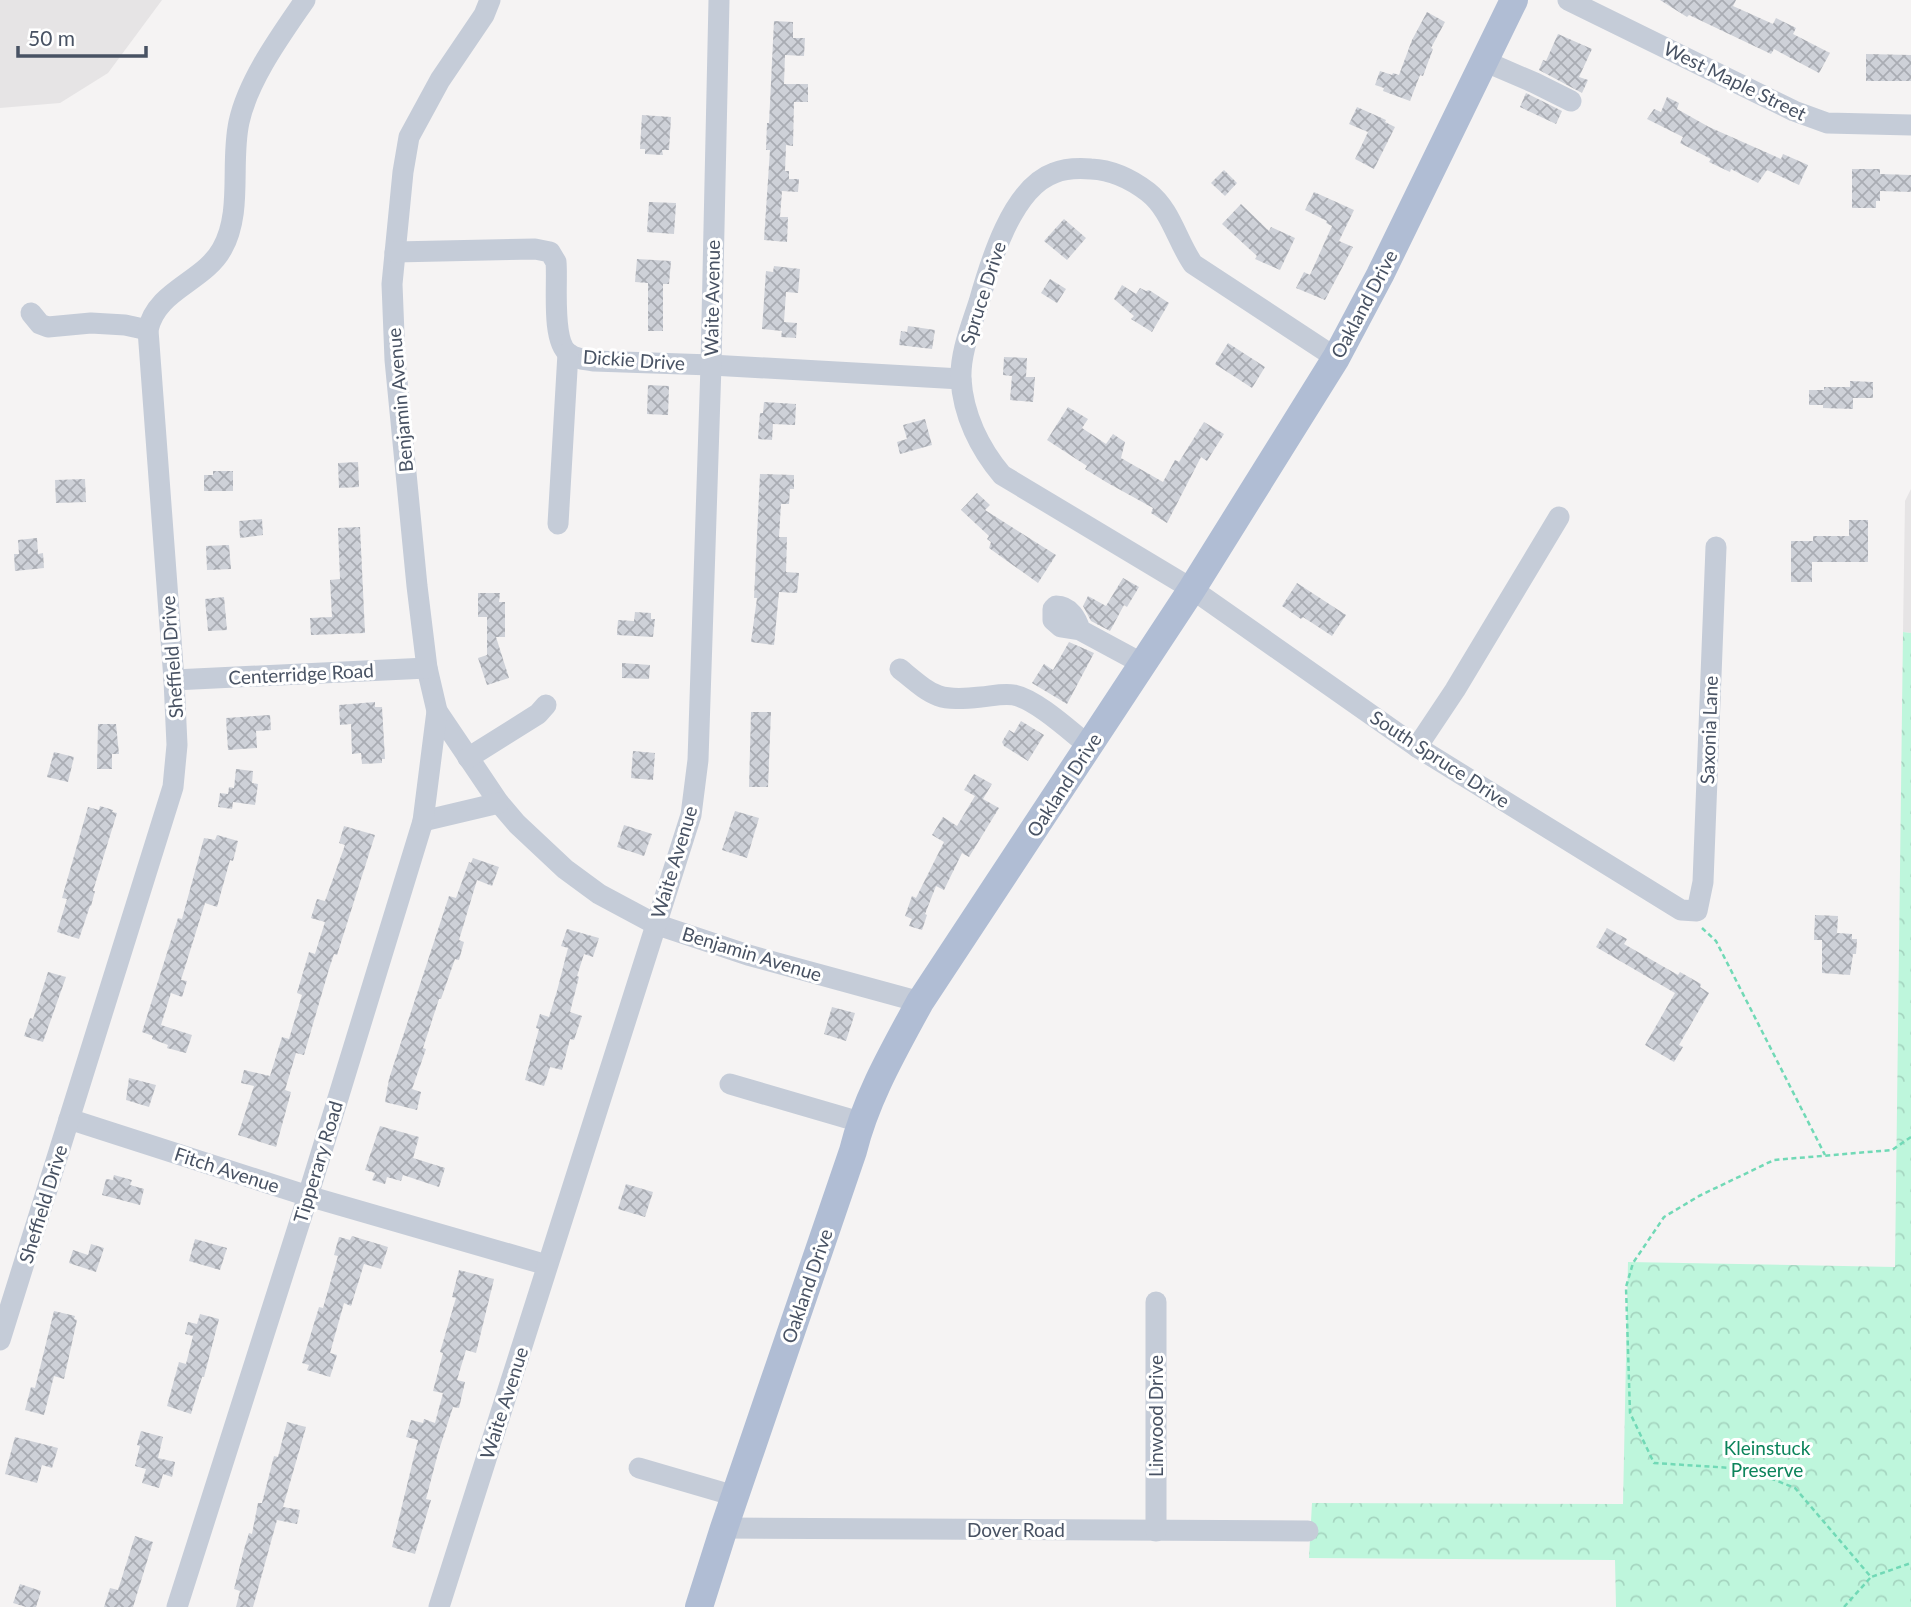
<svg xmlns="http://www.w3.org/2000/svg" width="1911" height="1607" font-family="Lato,sans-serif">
<defs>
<pattern id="forest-crowns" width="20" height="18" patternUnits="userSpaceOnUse" patternTransform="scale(1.75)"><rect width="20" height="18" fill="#bef6dc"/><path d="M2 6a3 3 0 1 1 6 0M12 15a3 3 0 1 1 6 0" fill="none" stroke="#a5d5c0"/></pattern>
<pattern id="building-cross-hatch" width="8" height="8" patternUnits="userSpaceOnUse" patternTransform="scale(1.75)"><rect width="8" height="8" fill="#ced1d8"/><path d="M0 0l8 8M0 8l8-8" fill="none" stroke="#a9acb3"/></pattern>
</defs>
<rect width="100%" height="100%" fill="#f5f3f3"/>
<g fill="#e6e4e5">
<polygon points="0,0 162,0 108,73 60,103 0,108"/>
<polygon points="1911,489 1911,633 1903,632 1905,501"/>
</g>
<polygon fill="url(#forest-crowns)" points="1903,632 1911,633 1911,1607 1616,1607 1615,1560 1309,1558 1312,1503 1623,1504 1628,1262 1895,1267"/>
<g fill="url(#building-cross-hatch)">
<polygon points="1660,0 1736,0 1733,6 1773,24 1776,18 1796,28 1793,34 1830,53 1819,73 1774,49 1771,54 1689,15 1687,17"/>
<polygon points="1427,12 1445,22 1431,48 1433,49 1423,76 1420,75 1410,101 1383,91 1384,88 1375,85 1380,71 1392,75 1393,73 1399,75 1412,40"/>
<polygon points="774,21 793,22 793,38 805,38 804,56 785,55 784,84 808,84 808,102 794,102 793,146 786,145 785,171 789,171 789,179 799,179 798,192 782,191 780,217 788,217 787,242 764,240 770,150 766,150 767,123 769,123"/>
<polygon points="1558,34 1592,49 1579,77 1588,80 1582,93 1539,70 1543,60 1546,61"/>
<polygon points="1866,54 1911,55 1911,81 1866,81"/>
<polygon points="1526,93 1562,111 1556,124 1520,107"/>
<polygon points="1667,97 1679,103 1677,109 1709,127 1781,159 1783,154 1808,165 1799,185 1767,170 1758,183 1731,169 1730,172 1709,162 1711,159 1680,143 1683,137 1647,119 1654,109 1661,112"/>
<polygon points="1357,107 1386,120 1385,122 1395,127 1374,169 1355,159 1368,132 1349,124"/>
<polygon points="642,115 671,117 669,150 662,150 663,155 645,154 645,149 640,149"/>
<polygon points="1852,169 1880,169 1880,174 1911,175 1911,192 1880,191 1880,201 1876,201 1876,208 1852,208"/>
<polygon points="1224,170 1237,183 1225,196 1211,183"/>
<polygon points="1314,192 1354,210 1339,241 1353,247 1325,300 1296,288 1304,272 1310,275 1332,226 1326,223 1327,221 1305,210"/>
<polygon points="649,202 676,203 674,234 647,232"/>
<polygon points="1241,204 1269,231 1271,227 1295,238 1280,270 1255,259 1257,256 1222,224"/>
<polygon points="1064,219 1086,238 1067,260 1044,241"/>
<polygon points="637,259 671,261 669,284 663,284 663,331 648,331 648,283 635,282"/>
<polygon points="774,266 800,269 798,293 786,292 784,322 797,323 796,338 781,337 782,331 762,329 766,271 773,272"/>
<polygon points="1050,279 1066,289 1057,303 1041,293"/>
<polygon points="1122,285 1136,294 1140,288 1146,291 1149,290 1169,303 1152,332 1131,319 1134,316 1114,299"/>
<polygon points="908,326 935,330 932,349 899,345 901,331 907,332"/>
<polygon points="1228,343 1265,367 1252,388 1215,364"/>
<polygon points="1004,357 1027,358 1026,377 1035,377 1033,402 1010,400 1012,376 1003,375"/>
<polygon points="1850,381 1873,382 1873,398 1853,398 1853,409 1823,408 1823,405 1809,405 1809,390 1824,390 1824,387 1850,387"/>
<polygon points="648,385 669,386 668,415 647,414"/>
<polygon points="764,402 796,404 795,425 773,424 772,440 758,439 760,413 763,413"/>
<polygon points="1068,407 1088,419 1082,428 1106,444 1113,434 1125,442 1121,458 1163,482 1175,460 1179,462 1204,422 1224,434 1207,461 1201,457 1167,523 1151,513 1153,508 1106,482 1085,469 1087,466 1047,440"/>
<polygon points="925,419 932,445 900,454 897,442 907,439 903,425"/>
<polygon points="358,462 359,487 339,488 338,463"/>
<polygon points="213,471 233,471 233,491 204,491 204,475 213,475"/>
<polygon points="760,474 794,475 794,489 790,489 789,504 781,504 779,537 787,537 786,572 799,573 797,593 779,592 774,645 751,642 757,598 754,598"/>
<polygon points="85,479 86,502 56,503 55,480"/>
<polygon points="977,493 990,505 985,510 1056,555 1038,583 989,548 991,542 987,539 989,536 961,510"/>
<polygon points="262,519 263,535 240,538 239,521"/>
<polygon points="1849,520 1868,520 1868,562 1812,562 1812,582 1791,582 1791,541 1813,541 1813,536 1849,536"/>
<polygon points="360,527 365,633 311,635 310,618 332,617 330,580 340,579 338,528"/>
<polygon points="37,538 38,554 43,553 44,568 15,571 14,554 19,554 18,540"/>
<polygon points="229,545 231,569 207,570 206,546"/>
<polygon points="1123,578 1139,587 1127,607 1124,605 1110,631 1091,621 1083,606 1088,596 1106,606"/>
<polygon points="1297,583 1346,615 1332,636 1303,617 1301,619 1282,606"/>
<polygon points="478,593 500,593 499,602 505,602 505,637 496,637 509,678 487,685 478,658 487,655 487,617 478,617"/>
<polygon points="224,597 227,630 208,631 205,599"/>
<polygon points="635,612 651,613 651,619 655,619 653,637 617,635 618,620 634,621"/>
<polygon points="1069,642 1094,653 1067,704 1032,683 1044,664 1053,670"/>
<polygon points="622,663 650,665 649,679 622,678"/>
<polygon points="375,702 375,707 382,707 385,759 382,759 382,763 362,764 361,753 352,754 351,724 340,725 339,705"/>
<polygon points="751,712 771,712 768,787 749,787"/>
<polygon points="270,715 271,730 256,731 257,748 228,750 226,718"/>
<polygon points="1021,721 1044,735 1028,761 1004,746 1002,742 1009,730 1014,733"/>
<polygon points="98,724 116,724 119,754 112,754 112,769 97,769"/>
<polygon points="633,751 655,753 653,780 631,778"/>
<polygon points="54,752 74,757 68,782 47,777"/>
<polygon points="236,769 253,771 252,783 258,784 255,805 233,802 232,809 218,807 220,793 228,794 229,787 234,788"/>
<polygon points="974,774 992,784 983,799 999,808 969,857 962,853 944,890 936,886 925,914 927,915 922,930 909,926 912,919 905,916 912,896 916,898 944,842 932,835 943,817 957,826 975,796 964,790"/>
<polygon points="100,806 113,810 112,812 117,813 93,891 95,891 91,906 90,906 79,939 57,932 67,899 62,898 88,807 99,810"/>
<polygon points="735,811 759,818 747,858 722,850"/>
<polygon points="624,825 652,834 644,856 617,847"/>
<polygon points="344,826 375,835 337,955 334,954 329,969 304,1055 296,1053 285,1090 291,1092 276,1147 238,1135 254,1086 241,1083 244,1070 270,1076 282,1037 289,1039 302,995 297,993 309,952 315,954 325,922 311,918 317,899 325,901 345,845 339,843"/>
<polygon points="217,835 238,841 233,861 230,860 217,907 205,903 181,980 187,981 182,997 171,993 161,1025 192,1035 186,1053 167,1048 168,1045 152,1039 153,1036 142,1032 178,918 182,919 204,838 215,840"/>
<polygon points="473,858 499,867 492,886 477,880 459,940 464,942 459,960 455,959 441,999 439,999 423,1048 426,1049 412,1089 421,1092 417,1110 385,1102 389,1079 449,896 456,898 469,862 471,863"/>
<polygon points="1815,915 1838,916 1837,933 1852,934 1852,939 1857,939 1856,954 1853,954 1850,975 1822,973 1822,940 1814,940"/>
<polygon points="1607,928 1627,939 1624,944 1678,975 1680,972 1701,984 1700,987 1709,993 1679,1045 1683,1047 1674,1062 1645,1045 1675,993 1596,947"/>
<polygon points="567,929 599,938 593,957 584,954 577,976 579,977 570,1012 582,1016 574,1040 570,1039 562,1070 550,1067 544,1086 525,1080 539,1029 536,1028 540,1014 549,1017 557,991 568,948 561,946"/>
<polygon points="48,972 66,977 43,1042 24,1036 30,1018 33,1019"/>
<polygon points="832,1007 855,1013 846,1041 824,1034"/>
<polygon points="129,1078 156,1085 149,1107 126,1100"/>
<polygon points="380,1126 419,1137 413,1158 445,1168 439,1187 403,1175 401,1181 387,1177 385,1184 372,1180 375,1173 365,1170"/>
<polygon points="114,1175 132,1180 130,1185 144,1189 140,1205 102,1195 106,1179 113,1180"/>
<polygon points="626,1184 653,1192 645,1217 618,1209"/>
<polygon points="352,1236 388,1247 381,1269 364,1264 351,1306 344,1303 330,1353 337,1355 330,1377 307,1370 309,1365 302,1363 319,1307 323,1308 338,1256 334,1255 339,1237 350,1240"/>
<polygon points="195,1239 227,1248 220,1270 189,1261"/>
<polygon points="91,1244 104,1248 96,1272 69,1263 73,1250 88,1255"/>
<polygon points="459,1270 494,1279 476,1353 466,1350 457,1380 465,1382 459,1408 453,1407 438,1453 426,1499 431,1500 415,1554 392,1547 418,1440 406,1437 411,1420 423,1423 424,1419 435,1423 443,1393 433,1391 443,1353 440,1352 456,1298 452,1297"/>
<polygon points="54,1311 75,1316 74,1319 77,1320 64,1379 54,1376 44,1415 25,1410 31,1387 35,1388"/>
<polygon points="200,1314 219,1319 204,1377 202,1377 191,1414 167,1406 179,1362 186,1364 193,1336 185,1334 188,1322 197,1324"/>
<polygon points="287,1422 306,1427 283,1507 300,1510 297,1524 277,1520 253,1607 236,1607 240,1591 234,1589 245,1546 249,1533 252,1534 258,1503 262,1503 274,1456 278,1457"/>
<polygon points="141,1431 163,1437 158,1458 175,1462 172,1477 163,1474 159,1488 142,1483 146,1469 135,1466 140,1446 137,1445"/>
<polygon points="15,1437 58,1448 52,1468 42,1465 37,1483 5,1474"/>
<polygon points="135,1536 153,1542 133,1607 104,1607 110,1588 118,1590"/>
<polygon points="20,1584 41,1591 36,1607 26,1607 13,1603"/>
</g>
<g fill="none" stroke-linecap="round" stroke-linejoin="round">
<g stroke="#71d9b6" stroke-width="2.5" stroke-dasharray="5 3.5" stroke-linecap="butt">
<polyline points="1702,928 1716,941 1825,1155"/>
<polyline points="1911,1137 1892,1150 1774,1160 1699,1196 1664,1217 1633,1263 1626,1287 1630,1413 1654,1463 1747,1469 1795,1488 1871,1577 1911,1563"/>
<polyline points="1844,1607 1871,1577"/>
</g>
<g stroke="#c5ccd8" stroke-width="21">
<polyline points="490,0 484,15 440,80 409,137 403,172 392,284 395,360 417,586 427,668 437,711 499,803 517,824 565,869 599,894 655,924 748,955 920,1002"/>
<polyline points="1568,0 1794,111 1827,123 1911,125"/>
<polyline points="1484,61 1535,83 1571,101"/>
<path d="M395 252 535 249 550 252 556 262C558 283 551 340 568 353 575 359 586 360 594 361L711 365 961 379"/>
<polyline points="31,313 40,324 48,327 91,323 125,325 148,330"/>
<path d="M1336 358 1193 264C1177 241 1171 210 1148 192 1131 179 1113 170 1091 169 1078 168 1066 168 1054 173 1012 188 990 263 979 302 971 327 960 353 961 379 963 415 980 449 1002 475L1192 589 1417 747 1681 910 1697 911 1703 882 1716 547"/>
<polyline points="558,524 568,353"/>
<path d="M1080 630C1077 619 1070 606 1056 606L1053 609V620L1061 627 1080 630 1143 664"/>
<path d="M900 669C933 696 937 702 981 697 992 696 1003 693 1014 695 1037 700 1070 731 1089 746"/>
<polyline points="174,680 427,668"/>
<polyline points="1417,747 1455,690 1559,517"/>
<polyline points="468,758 538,714 546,705"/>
<polyline points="423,821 499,803"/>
<polyline points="730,1084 860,1122"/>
<polyline points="69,1119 308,1196 547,1265"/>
<path d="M0 1340 173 787 177 745 174 680 148 330C156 290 204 282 222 249 243 212 230 163 239 122 248 80 281 35 305 0"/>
<polyline points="639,1468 735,1496"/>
<polyline points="724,1528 1308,1531"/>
<polyline points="1156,1531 1156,1302"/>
<polyline points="177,1607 308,1196 423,821 437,711"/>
<polyline points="439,1607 691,815 698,760 711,365 719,0"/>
</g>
<path stroke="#b0bdd4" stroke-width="28" d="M699 1607 724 1528 853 1151C866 1098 894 1050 920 1002L1192 589 1336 358 1380 275 1514 0"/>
</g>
<g text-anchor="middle" stroke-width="6" stroke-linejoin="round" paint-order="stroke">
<g font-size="19" fill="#485263" stroke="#fff">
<text transform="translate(1735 81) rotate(26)" y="7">West Maple Street</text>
<text transform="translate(983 293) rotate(-72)" y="7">Spruce Drive</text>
<text transform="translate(712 298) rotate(-89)" y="7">Waite Avenue</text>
<text transform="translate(1364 304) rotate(-62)" y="7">Oakland Drive</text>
<text transform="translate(634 360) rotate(4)" y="7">Dickie Drive</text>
<text transform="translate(400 400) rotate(-95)" y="7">Benjamin Avenue</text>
<text transform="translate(172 657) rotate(-94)" y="7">Sheffield Drive</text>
<text transform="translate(301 674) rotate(-3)" y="7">Centerridge Road</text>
<text transform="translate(1709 730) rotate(-88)" y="7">Saxonia Lane</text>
<text transform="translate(1440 759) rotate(33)" y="7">South Spruce Drive</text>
<text transform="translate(1064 785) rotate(-57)" y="7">Oakland Drive</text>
<text transform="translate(674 862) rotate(-73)" y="7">Waite Avenue</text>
<text transform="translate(752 954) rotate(17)" y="7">Benjamin Avenue</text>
<text transform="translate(318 1162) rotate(-73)" y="7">Tipperary Road</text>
<text transform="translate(227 1170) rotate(18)" y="7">Fitch Avenue</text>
<text transform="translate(43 1204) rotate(-73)" y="7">Sheffield Drive</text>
<text transform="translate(807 1286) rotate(-71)" y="7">Oakland Drive</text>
<text transform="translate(504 1403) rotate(-72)" y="7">Waite Avenue</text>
<text transform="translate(1156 1416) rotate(-90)" y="7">Linwood Drive</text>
<text x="1016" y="1537">Dover Road</text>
</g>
<g font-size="19" fill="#0c845b" stroke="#fff">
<text x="1767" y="1455">Kleinstuck<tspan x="1767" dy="22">Preserve</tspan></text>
</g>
</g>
<path d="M18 46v10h128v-10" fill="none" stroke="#485263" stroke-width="3.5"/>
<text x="28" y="46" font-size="21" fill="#485263" stroke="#ffffff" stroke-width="5" paint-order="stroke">50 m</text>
</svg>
